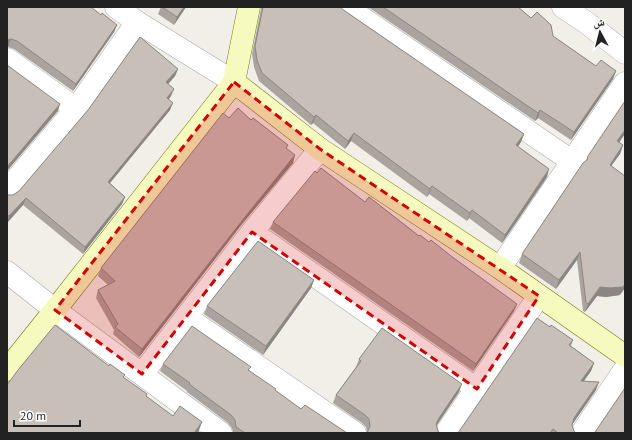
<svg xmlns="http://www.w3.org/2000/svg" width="632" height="440" font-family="'PT Sans','Noto Naskh Arabic',sans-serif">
<rect width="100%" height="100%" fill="#f2efe9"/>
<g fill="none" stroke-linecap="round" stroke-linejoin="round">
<defs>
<g id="street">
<polyline points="116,7 137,22 234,82"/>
<polyline points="346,7 573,162"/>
<polyline points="563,7 587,23 625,53"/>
<polyline points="7,59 76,109"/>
<polyline points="7,190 76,109 137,22"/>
<polyline points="252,232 477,389"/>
<polyline points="500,268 625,83"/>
<polyline points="7,272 55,310 221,433"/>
<polyline points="186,317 355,433"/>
<polyline points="142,374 252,232 320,149"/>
<polyline points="446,433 539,296"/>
<polyline points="582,433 625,369"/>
</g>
<g id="secondary">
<polyline points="234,82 320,149 500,268 625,356"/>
<polyline points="7,370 55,310 234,82 249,7"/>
</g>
</defs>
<use href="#street" stroke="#a9a9a9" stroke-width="23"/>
<use href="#secondary" stroke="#707d05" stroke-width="23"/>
<use href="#street" stroke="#fff" stroke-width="22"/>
<use href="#secondary" stroke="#f7fabf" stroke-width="22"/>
</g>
<g fill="#aba49e">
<polygon points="7,7 101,15 117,25 114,32 73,91 14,49 8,47"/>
<polygon points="161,7 186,7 174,25 158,14"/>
<polygon points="261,7 340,7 342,9 524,134 521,142 518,147 547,177 502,243 469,218 467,221 429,194 427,197 351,141 345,149 313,123 311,125 259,81 254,67 252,54 261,9"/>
<polygon points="368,7 518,7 553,36 596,66 616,71 613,79 571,140 538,118 535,121"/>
<polygon points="178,69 175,76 168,84 171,96 169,99 170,110 110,183 125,197 122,204 83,254 23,205 7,223 7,195 13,195 19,191"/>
<polygon points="229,118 287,149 293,163 242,224 139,357 113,334 114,330 96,298 98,290 108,285 98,276 101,268"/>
<polygon points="619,142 623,145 620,154 611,166 620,295 606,297 597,296 585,312 583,311 577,260 556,289 519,263 522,254"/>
<polygon points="273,222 419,236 514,311 473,371 270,229"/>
<polygon points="314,280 311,288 263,355 204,314 207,306"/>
<polygon points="550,327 573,340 571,346 594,363 591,371 584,381 596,390 572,425 574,431 576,433 458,433"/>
<polygon points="359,359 459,392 437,425 438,431 367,433 366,427 362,423 333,403 336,395 356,367"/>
<polygon points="163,364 249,370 275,391 301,409 347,433 233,433 232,428 228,423 187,392 187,391 160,371"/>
</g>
<g fill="#8b8681">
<polygon points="184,7 186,7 174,25 177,17"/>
<polygon points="117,25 114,32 73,91 76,84"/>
<polygon points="11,39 8,47 7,47 7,40"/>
<polygon points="178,69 175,76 164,89 166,82"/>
<polygon points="616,71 613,79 571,140 574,132"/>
<polygon points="174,89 171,96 164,105 167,98"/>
<polygon points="173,103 170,110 105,189 108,182"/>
<polygon points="60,104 58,111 7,171 7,167"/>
<polygon points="540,110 538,118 535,121 538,113"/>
<polygon points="316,115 313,123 311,125 314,117"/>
<polygon points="625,130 625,134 614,150 617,141"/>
<polygon points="354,133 351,141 345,149 348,141"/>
<polygon points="524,134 521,142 513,153 516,145"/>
<polygon points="623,145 620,154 606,173 610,165"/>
<polygon points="295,155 293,163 242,224 139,357 142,349 245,217"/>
<polygon points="549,169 547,177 502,243 505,235"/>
<polygon points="432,186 429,194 427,197 430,189"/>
<polygon points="125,197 122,204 83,254 85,247"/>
<polygon points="26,198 23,205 7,223 9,216"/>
<polygon points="472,210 469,218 467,221 470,213"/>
<polygon points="580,252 577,260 556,289 559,280"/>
<polygon points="314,280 311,288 263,355 266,346"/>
<polygon points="625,284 625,288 620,295 606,297 597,296 585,312 588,304 600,287"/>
<polygon points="517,304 514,311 473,371 476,364"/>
<polygon points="594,363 591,371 578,389 581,381"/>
<polygon points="599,382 596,390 571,426 574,418"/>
<polygon points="462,384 459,392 436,426 439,418"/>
<polygon points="202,422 198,433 194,433"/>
</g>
<g fill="#c7bfb8" stroke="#8b8681">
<polygon points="7,7 91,7 101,15 102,13 117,25 76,84 17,41 11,39 7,40"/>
<polygon points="162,7 184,7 177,17"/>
<polygon points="263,7 340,7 342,9 524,134 516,145 549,169 505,235 472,210 470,213 432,186 430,189 354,133 348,141 316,115 314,117 262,73 257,60 255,46"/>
<polygon points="383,7 518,7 531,18 537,12 551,25 553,36 596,66 601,60 616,71 574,132 540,110 538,113"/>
<polygon points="140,37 178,69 166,82 174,89 167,98 173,103 108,182 125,197 85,247 26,198 9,216 7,215 7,195 13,195 19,191 88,110"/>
<polygon points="7,65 60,104 7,167"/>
<polygon points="625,101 625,130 617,141 623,145 610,165 625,176 625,284 623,287 610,288 600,287 588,304 586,303 580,252 559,280 522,254 583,163 587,160 588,156"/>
<polygon points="238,108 251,120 253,118 288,145 286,148 295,155 245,217 142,349 115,327 118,324 98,290 115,281 101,268 223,113 229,118"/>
<polygon points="321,168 365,202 369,197 419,236 420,235 429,242 431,240 451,256 517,304 476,364 273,222 315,171 317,173"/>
<polygon points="258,241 314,280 266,346 207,306"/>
<polygon points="537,318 550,327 551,325 573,340 569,345 594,363 581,381 599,382 574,418 572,425 574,431 576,433 558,433 553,429 550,433 458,433"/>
<polygon points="55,325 109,366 110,364 125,375 123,377 147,394 146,396 173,416 180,406 202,422 194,433 7,433 7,385 18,370"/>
<polygon points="192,326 251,367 248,370 276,389 275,390 301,409 305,405 347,433 245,433 236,427 235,420 231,415 189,384 190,383 163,364"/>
<polygon points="382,328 462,384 439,418 436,424 438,431 440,433 367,433 370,426 369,419 365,415 336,395 361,361 359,359"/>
<polygon points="625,388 625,433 594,433 595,432"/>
</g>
<path fill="#d40000" fill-opacity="0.2" stroke="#d40000" stroke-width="3" stroke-dasharray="8 5" stroke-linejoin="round" d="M234 82 320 149 539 296 477 389 252 232 142 374 55 310Z"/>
<rect width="632" height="440" fill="none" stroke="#222222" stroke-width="16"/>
<g transform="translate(600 32) rotate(353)" stroke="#ffffff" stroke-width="3" paint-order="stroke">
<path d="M0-3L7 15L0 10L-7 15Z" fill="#222222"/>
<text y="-6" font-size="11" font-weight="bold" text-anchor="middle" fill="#222222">ش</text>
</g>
<path d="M14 420v6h66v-6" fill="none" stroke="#222222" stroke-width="2"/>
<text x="20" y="420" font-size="12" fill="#222222" stroke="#ffffff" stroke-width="3" paint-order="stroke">20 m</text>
</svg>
